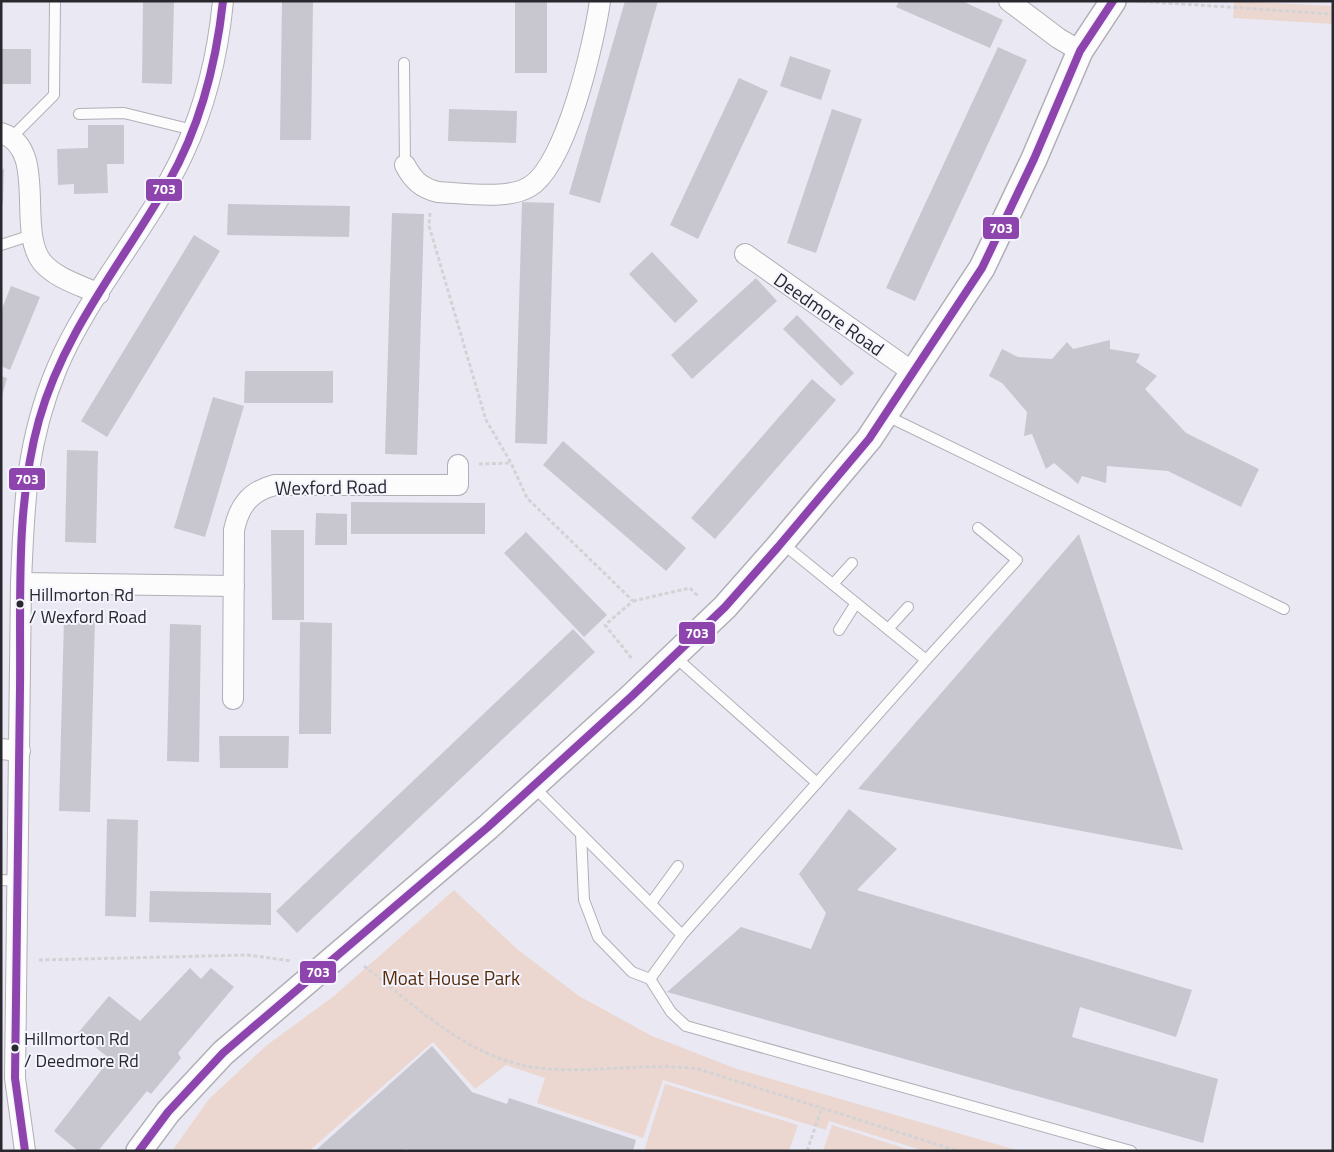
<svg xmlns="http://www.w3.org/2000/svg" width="1334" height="1152" font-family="'Titillium Web',sans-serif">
<rect width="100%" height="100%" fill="#eae9f3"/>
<g fill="#ebd7cf">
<polygon points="1234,1 1333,6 1333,24 1233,18"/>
<polygon points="454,890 517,949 579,996 652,1036 737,1069 1020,1151 924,1151 829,1121 826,1130 663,1080 643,1138 537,1103 545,1078 506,1065 475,1089 433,1042 309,1151 172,1151 209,1099 267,1045 334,996"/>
<polygon points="665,1084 798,1125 789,1151 644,1151"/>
<polygon points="832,1125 913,1151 823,1151"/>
</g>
<g fill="#c8c7cf">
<polygon points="143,1 174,1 172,84 142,83"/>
<polygon points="282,1 313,1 311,140 280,140"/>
<rect x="515" y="1" width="32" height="72"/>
<polygon points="625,1 658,1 600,203 569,194"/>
<polygon points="899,1 962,1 1003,20 990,48 896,7"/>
<polygon points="998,47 1027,60 915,301 886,288"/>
<rect x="1" y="49" width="30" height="35"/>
<polygon points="790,56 831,70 821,100 780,86"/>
<polygon points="739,78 768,91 698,239 670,225"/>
<polygon points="449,109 517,111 516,143 448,141"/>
<polygon points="832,109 862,119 816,253 787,243"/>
<polygon points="88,125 124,125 124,164 107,164 108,193 74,194 74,184 58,185 57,149 88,148"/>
<polygon points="1,167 4,170 3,203 1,203"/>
<polygon points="522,202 554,203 547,444 515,443"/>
<polygon points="228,204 350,206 349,237 227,235"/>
<polygon points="392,213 424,214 417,455 385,454"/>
<polygon points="194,235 220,251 107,437 81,421"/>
<polygon points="652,252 698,301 675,323 629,274"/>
<polygon points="756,278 777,301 692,379 671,355"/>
<polygon points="11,286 40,297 10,370 1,366 1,311"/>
<polygon points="797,315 854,373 841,386 783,329"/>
<polygon points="1110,340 1110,349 1140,354 1136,362 1157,376 1145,389 1186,433 1259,469 1241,507 1168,471 1107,466 1106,483 1082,476 1078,484 1054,463 1046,469 1032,434 1024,436 1027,412 1002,383 989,376 1002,349 1018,357 1052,359 1067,342 1073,349"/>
<polygon points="245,371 333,371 333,403 244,403"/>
<polygon points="1,376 7,378 2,396 1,396"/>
<polygon points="812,379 836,400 715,539 691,518"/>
<polygon points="213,397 244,406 205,537 174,528"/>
<polygon points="563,441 686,548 666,571 543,465"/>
<polygon points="67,450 98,451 96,543 65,542"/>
<polygon points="351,502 485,503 485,534 351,534"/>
<polygon points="316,513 347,514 347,545 315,545"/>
<polygon points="271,530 304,530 304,620 272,620"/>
<polygon points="526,532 607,615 584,637 504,553"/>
<polygon points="1079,534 1183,850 858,789"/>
<polygon points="64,618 95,619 90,812 59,811"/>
<polygon points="300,622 332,623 331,734 299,734"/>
<polygon points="170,624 201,625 199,762 167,761"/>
<polygon points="573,629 595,652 297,933 276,911"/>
<polygon points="219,736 289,736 288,768 220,768"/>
<polygon points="849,809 897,849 857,890 1192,990 1176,1037 1080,1007 1072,1037 1218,1079 1203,1143 667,992 741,927 811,949 826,913 799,874"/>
<polygon points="107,819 138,820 136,917 105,916"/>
<polygon points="150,891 271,893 271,925 149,922"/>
<polygon points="190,968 201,979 211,968 234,987 178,1053 181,1058 151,1094 147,1091 98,1151 78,1151 54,1131 110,1059 78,1033 109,996 140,1021"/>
<polygon points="432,1046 472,1092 507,1104 509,1098 636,1140 633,1151 412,1151 406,1149 404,1151 315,1151"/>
</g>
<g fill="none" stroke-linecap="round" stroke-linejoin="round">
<defs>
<g id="service">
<polyline points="404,63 405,165"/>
<polyline points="79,114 124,113 193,130"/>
<polyline points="10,139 54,95 55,1"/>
<polyline points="1,245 32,235"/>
<polyline points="885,415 1284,609"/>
<polyline points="834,583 852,563"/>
<polyline points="888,629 908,607"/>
<polyline points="839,630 856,603"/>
<polyline points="674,656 817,783"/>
<polyline points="926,660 1017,560 978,528"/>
<polyline points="533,786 682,935 926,660 782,543"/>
<polyline points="581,834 584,900 598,937 632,972 650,979 682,935"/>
<polyline points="1,880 18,881"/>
<polyline points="651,903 678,866"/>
<polyline points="650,979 671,1012 686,1026 1131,1151"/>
</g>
<g id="minor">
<polyline points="1009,1 1058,38 1080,51"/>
<path d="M1 133C49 148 16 229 42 262 55 278 80 285 99 294"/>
<path d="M405 165C413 180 421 188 438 192 463 193 508 200 529 187 566 166 594 43 600 1"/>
<polyline points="745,254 914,373"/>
<polyline points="21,583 234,586"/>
<path d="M233 699 234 530C239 506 250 491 275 485H458V465"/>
<polyline points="1,749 20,751"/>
<path d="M25 1151 15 1078 21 583C24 504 26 442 57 368 89 292 148 229 183 154 206 105 218 54 223 1"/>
</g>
<polyline id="tertiary" points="139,1151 168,1112 223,1053 488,827 632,696 725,607 778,547 869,439 982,268 1034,159 1080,51 1113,1"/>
</defs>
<use href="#service" stroke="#b0afb6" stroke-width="12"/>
<use href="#minor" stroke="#b0afb6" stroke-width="22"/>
<use href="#tertiary" stroke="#b0afb6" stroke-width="28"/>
<g stroke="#d3d3d6" stroke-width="3" stroke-dasharray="4 2.5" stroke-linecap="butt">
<polyline points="1136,1 1333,14"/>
<polyline points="430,213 429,226 486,420 511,463 527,498 633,601 605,625 633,660"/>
<polyline points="479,464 511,463"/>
<polyline points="633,601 690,588 699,597"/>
<polyline points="39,960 248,955 292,961"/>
<path d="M364 966C417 1007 470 1060 539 1068 592 1074 644 1062 698 1069L958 1151"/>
<polyline points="807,1151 822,1107"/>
</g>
<use href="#service" stroke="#fcfcfd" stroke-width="10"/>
<use href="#minor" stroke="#fcfcfd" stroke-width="20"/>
<use href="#tertiary" stroke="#fcfcfd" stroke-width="25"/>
<defs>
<g id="bus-1">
<path d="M25 1151 15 1078C17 948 18 819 20 689 21 600 15 506 39 420 64 331 123 262 168 183 200 127 216 65 223 1"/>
<polyline points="139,1151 168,1112 223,1053 488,827 632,696 725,607 778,547 869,439 982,268 1034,159 1080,51 1113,1"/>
</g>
</defs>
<use href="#bus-1" stroke="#f4f4fe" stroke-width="11"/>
<use href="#bus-1" stroke="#8e44ad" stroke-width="8"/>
</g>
<g fill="#28282e" stroke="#f4f4fe" stroke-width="2">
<circle cx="20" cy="604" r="4.5"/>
<circle cx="15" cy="1048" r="4.5"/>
</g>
<g text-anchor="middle" stroke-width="4" stroke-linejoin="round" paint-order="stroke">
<g font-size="18" fill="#28282e" stroke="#f4f4fe" text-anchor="start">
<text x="29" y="601">Hillmorton Rd<tspan x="29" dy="22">/ Wexford Road</tspan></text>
<text x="24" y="1045">Hillmorton Rd<tspan x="24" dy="22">/ Deedmore Rd</tspan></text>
</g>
<g font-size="19" fill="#28282e" stroke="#f4f4fe">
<text transform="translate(829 314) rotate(35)" y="7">Deedmore Road</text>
<text transform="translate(331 487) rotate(-1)" y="7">Wexford Road</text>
</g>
<g font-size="19" fill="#562c08" stroke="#f4f4fe">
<text x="451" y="985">Moat House Park</text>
</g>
</g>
<g stroke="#f4f4fe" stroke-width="2">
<rect x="145" y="178" width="38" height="24" rx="5" fill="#8e44ad"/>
<rect x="982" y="216" width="38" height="24" rx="5" fill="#8e44ad"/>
<rect x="8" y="467" width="38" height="24" rx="5" fill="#8e44ad"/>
<rect x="678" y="621" width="38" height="24" rx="5" fill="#8e44ad"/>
<rect x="299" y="960" width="38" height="24" rx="5" fill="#8e44ad"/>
</g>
<g font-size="14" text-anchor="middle" font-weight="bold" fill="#fff">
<text x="164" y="194">703</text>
<text x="1001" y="233">703</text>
<text x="27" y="484">703</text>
<text x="697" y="638">703</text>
<text x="318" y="977">703</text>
</g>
<rect width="1334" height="1152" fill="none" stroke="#28282e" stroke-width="5"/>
</svg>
